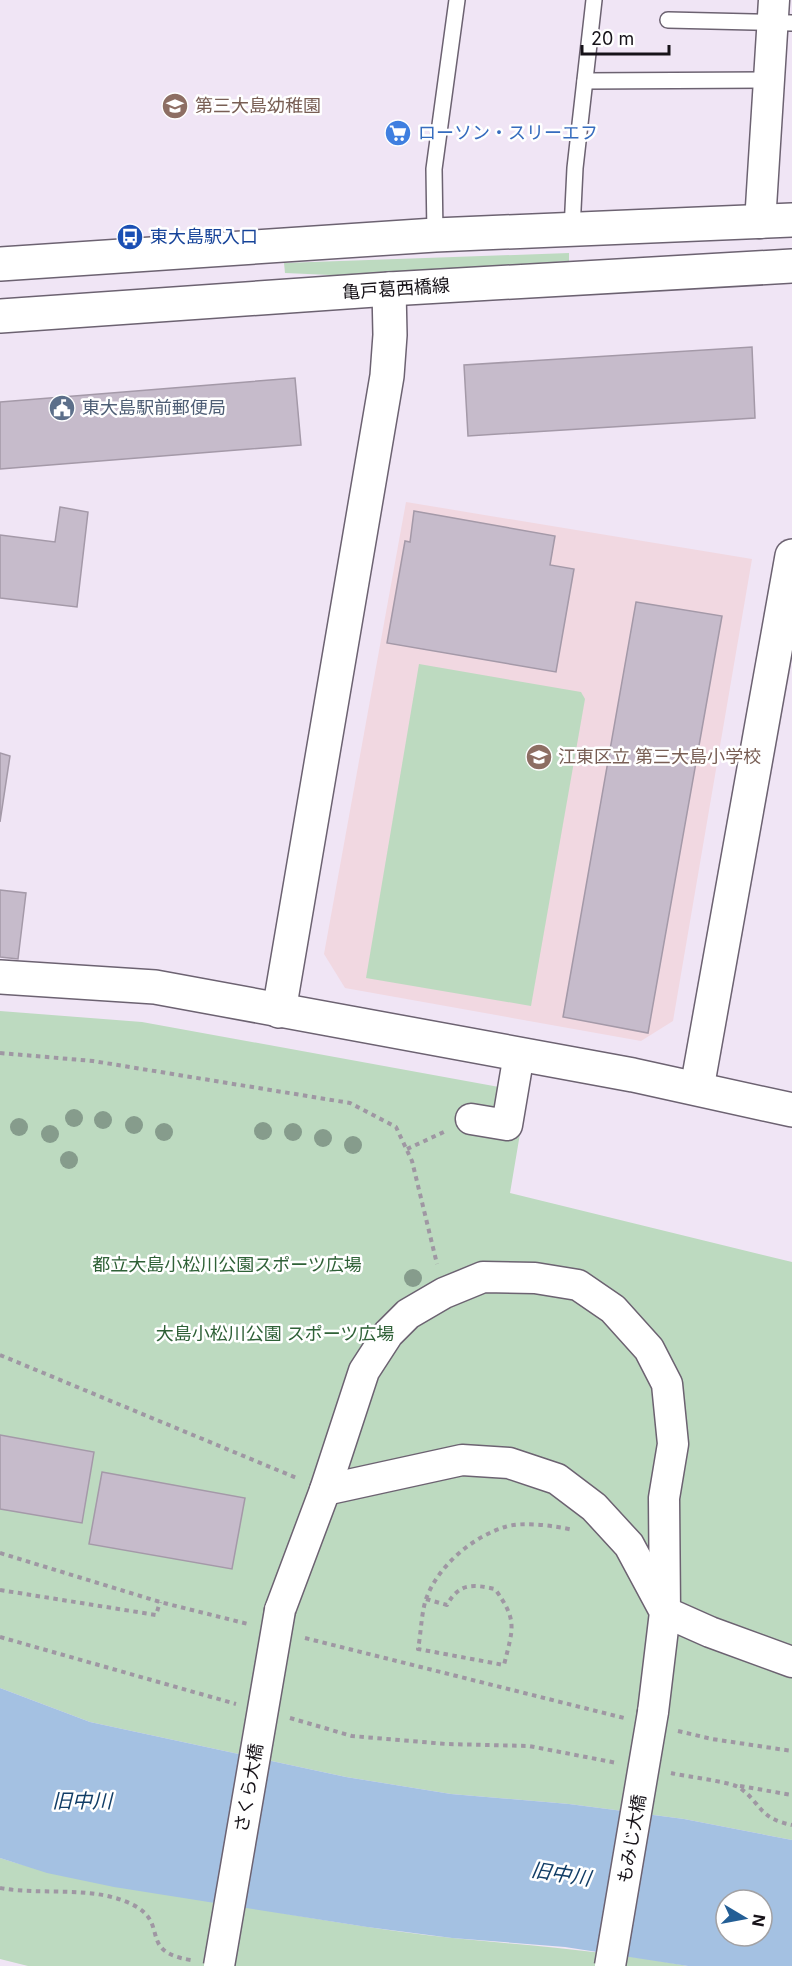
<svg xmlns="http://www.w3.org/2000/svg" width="792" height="1966" font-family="Inter,'Noto Sans JP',sans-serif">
<rect width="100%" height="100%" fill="#f0e5f5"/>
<polygon fill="#f1d8e1" points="406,502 752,559 673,1021 641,1041 345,988 324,954"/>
<g fill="#bddac0">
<polygon points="569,253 569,261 353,276 285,273 284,263"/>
<polygon points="419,664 581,692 585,699 531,1006 366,978"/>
<polygon points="0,1011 142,1022 527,1092 510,1193 792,1262 792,1840 684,1819 569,1804 451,1794 346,1777 90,1722 0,1688"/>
<path d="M0 1858C73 1881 148 1891 223 1903 299 1916 376 1930 453 1938 532 1946 610 1951 688 1966H28L0 1959Z"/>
</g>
<path fill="#a4c1e2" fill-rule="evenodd" d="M0 1688 90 1722 346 1777 451 1794 569 1804 684 1819 792 1840V1966H688L565 1947 452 1938 367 1927 114 1887 47 1873 0 1858ZM726 1900H762V1936H726Z"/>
<g fill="#c6bbcb" stroke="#a499a8" stroke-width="1.5">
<polygon points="752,347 755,418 468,436 464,365"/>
<polygon points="295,378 301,445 0,469 0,402"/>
<polygon points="60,507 88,512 77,607 0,598 0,535 55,542"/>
<polygon points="414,511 555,536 550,565 574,569 556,672 387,643 405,541 410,542"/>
<polygon points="636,602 722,616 648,1033 563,1017"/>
<polygon points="0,753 10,756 0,822"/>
<polygon points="0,890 26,893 18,959 0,957"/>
<polygon points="0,1435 94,1452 82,1523 0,1509"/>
<polygon points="102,1472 245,1498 232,1569 89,1544"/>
</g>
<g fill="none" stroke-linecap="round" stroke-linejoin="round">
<defs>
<g id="lane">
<polyline points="668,20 792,23"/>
<polyline points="585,81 768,80"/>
<polyline points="572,230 575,168 594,0"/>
<polyline points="435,235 434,169 457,0"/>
</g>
<g id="street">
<polyline points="760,223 774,0"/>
<polyline points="471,1119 507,1125 519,1054"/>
<polyline points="325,1490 462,1460 509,1463 557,1479 594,1507 629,1545 665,1612 653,1712"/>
<polyline points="280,1610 325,1490 364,1371 388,1334 408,1314 444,1293 483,1277 535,1278 578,1285 613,1309 649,1349 667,1384 673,1444 664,1498 665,1612 710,1632 792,1662"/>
</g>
<g id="secondary">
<polyline points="0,264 435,235 792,220"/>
<polyline points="0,316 389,289 792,266"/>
<polyline points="0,977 155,987 633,1075 792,1110"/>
<polyline points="279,1011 387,376 390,335 389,289"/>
<polyline points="697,1088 792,556"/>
</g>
</defs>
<use href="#lane" stroke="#6c6271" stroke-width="18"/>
<use href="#street" stroke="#6c6271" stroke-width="33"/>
<use href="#secondary" stroke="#6c6271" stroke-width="36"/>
<g stroke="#9f97a3" stroke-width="4" stroke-dasharray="4.5 4.5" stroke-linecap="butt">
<polyline points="0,1053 93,1061 350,1103 396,1127 412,1161 437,1264"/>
<polyline points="407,1149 446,1131"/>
<polyline points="0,1355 299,1479"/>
<polyline points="0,1553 160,1602 248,1624"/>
<polyline points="0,1590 156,1615 160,1602"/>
<path d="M426 1599 447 1605C459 1583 472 1584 495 1589 518 1621 513 1628 504 1665L418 1649C421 1634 421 1615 426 1599 438 1566 472 1537 505 1527 522 1521 556 1526 573 1530"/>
<polyline points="0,1637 236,1704"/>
<polyline points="305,1638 624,1718"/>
<polyline points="290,1718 352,1736 446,1744 529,1746 617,1763"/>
<polyline points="678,1731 712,1739 792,1751"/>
<path d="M671 1773C684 1776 732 1782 740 1788 762 1804 758 1818 792 1825"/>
<polyline points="740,1786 792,1795"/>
<path d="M0 1888C43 1896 97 1884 137 1907 168 1926 139 1952 191 1960"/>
</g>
<use href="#lane" stroke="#fff" stroke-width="15"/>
<use href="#street" stroke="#fff" stroke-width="30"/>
<use href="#secondary" stroke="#fff" stroke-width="33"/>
<defs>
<g id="street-bridge">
<polyline points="219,1966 280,1610"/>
<polyline points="610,1966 653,1712"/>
</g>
</defs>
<use href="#street-bridge" stroke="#6c6271" stroke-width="33" stroke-linecap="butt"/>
<use href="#street-bridge" stroke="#fff" stroke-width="30"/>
</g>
<g fill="#869c8c">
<circle cx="74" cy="1118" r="9"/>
<circle cx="103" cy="1120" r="9"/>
<circle cx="134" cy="1125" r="9"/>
<circle cx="19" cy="1127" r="9"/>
<circle cx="263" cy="1131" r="9"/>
<circle cx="164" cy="1132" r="9"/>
<circle cx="293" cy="1132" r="9"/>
<circle cx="50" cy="1134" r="9"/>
<circle cx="323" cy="1138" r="9"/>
<circle cx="353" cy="1145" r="9"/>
<circle cx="69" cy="1160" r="9"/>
<circle cx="413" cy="1278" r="9"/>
</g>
<defs>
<symbol id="school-disc" viewBox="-11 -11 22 22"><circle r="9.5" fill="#8d6e63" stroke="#fff"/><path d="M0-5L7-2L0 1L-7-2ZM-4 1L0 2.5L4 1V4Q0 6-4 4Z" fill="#fff"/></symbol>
<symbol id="supermarket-disc" viewBox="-11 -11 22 22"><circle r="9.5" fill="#3f7fe0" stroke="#fff"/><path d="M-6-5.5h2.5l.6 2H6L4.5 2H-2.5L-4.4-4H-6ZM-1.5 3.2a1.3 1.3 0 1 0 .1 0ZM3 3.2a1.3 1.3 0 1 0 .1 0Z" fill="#fff"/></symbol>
<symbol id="bus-disc" viewBox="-11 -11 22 22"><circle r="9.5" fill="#1a4fb4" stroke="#fff"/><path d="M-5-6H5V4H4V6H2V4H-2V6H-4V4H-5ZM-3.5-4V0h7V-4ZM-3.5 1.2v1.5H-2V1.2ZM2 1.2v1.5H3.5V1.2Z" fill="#fff"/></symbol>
<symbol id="civic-disc" viewBox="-11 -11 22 22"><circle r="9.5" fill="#5c6f8a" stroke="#fff"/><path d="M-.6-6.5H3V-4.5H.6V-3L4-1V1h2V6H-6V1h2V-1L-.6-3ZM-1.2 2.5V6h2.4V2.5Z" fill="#fff"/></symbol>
</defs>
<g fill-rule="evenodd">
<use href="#school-disc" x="160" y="91" width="30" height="30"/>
<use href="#supermarket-disc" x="383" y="118" width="30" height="30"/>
<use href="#bus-disc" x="115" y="222" width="30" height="30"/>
<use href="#civic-disc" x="47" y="393" width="30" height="30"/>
<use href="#school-disc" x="524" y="742" width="30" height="30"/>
</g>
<g text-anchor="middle" stroke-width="5" stroke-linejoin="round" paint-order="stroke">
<g font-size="18" fill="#785e54" stroke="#fff" text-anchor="start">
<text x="195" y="112">第三大島幼稚園</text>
<text x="558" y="763">江東区立 第三大島小学校</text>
</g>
<g font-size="18" fill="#366cbe" stroke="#fff" text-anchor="start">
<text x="418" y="139">ローソン・スリーエフ</text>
</g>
<g font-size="18" fill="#164399" stroke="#fff" text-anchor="start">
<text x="150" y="243">東大島駅入口</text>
</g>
<g font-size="18" fill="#171319" stroke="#fff">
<text transform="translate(396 289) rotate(-4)" y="6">亀戸葛西橋線</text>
<text transform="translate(249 1788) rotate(-80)" y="6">さくら大橋</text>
<text transform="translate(632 1839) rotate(-80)" y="6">もみじ大橋</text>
</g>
<g font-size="18" fill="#4e5e75" stroke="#fff" text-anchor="start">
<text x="82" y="414">東大島駅前郵便局</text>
</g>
<g font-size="18" fill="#2f6137" stroke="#fff">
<text x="227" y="1271">都立大島小松川公園スポーツ広場</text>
<text x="275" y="1340">大島小松川公園 スポーツ広場</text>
</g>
<g font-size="20" font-style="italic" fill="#123e67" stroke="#fff">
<text x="82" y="1808">旧中川</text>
<text transform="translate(561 1874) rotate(9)" y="7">旧中川</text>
</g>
</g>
<g transform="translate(744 1918) rotate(100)"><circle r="28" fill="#ffffff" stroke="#a2a1a3" stroke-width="1.5"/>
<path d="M0-4.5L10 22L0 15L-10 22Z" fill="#235e95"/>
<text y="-9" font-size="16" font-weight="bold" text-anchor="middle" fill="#171319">N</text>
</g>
<path d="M582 45v9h87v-9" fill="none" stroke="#171319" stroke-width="3"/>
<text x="591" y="45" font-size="18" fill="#171319" stroke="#ffffff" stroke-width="4.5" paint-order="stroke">20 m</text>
</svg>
